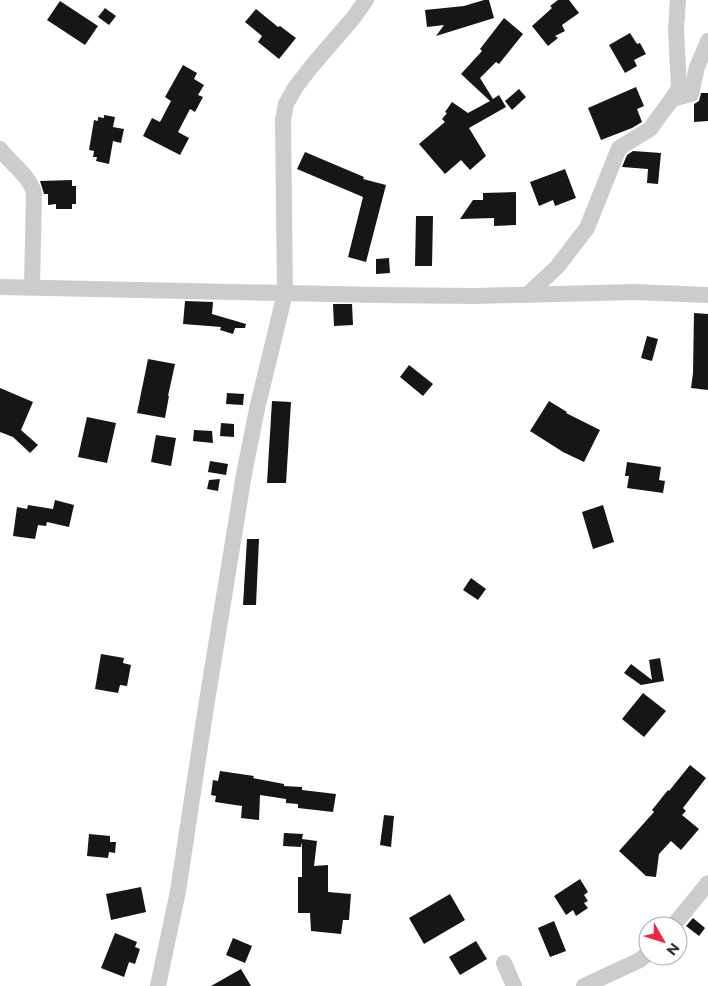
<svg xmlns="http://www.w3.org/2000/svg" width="708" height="986" font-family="Montserrat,sans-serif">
<rect width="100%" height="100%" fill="#fff"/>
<g fill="#161616">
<polygon points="484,0 489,0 494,18 436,36 444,25 427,27 425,10 464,6"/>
<polygon points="558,0 569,0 579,13 562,25 565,31 555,36 558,38 548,46 532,26 552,8 550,6"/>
<polygon points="60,1 98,26 85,45 47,20"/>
<polygon points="105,8 116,16 109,25 98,17"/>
<polygon points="256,9 278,27 280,26 296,38 279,59 258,42 262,36 245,22"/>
<polygon points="504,18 523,34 499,64 496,62 480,78 493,99 499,95 506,107 469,128 486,156 470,170 461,160 445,174 419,144 445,122 442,119 447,113 445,112 452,102 468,113 490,101 461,74 482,51 480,49"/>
<polygon points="630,33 637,44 640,43 646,54 634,60 637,66 625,73 609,45"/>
<polygon points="183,65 197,73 194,79 204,85 198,95 203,97 195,112 190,109 178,132 189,138 180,155 143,136 152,118 160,122 171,101 165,97"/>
<polygon points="636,87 644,106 637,109 642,122 632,128 601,140 588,108"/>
<polygon points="519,89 526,97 512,110 505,101"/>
<polygon points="701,93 708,93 708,121 694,122 694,104 699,101"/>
<polygon points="104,115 115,117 113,127 124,129 121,143 113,141 109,164 96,161 97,157 93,157 94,151 89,150 94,120 98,121 98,117 104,118"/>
<polygon points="633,151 661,153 658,184 647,183 648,169 622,167 627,155"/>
<polygon points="305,152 364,177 363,179 386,185 366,262 348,257 363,197 297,169"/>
<polygon points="565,169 576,198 555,206 553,200 539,206 530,182"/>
<polygon points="72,180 72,186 76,186 76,204 72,204 72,209 56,209 56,204 48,205 48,194 44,194 40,181"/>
<polygon points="516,192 516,225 494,226 494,218 460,219 473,200 483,200 483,193"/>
<polygon points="416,216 433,216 432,266 415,266"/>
<polygon points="389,258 390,273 376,274 376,259"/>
<polygon points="185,301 213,302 212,314 246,324 245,328 235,328 233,334 220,330 221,327 183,324"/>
<polygon points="333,304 352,304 353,325 334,326"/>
<polygon points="694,313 708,314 708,390 691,388 693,373"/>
<polygon points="647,336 658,339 652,361 641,358"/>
<polygon points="148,359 175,364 168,396 169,396 165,418 137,413"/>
<polygon points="409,365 433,384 423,396 400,377"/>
<polygon points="0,388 33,402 21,430 38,445 30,453 13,437 0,432"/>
<polygon points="227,393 244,394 243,405 226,404"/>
<polygon points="272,401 291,402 286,483 267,483"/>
<polygon points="549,401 567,412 566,413 600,430 584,462 563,452 530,431"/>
<polygon points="87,417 116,423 107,463 78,457"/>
<polygon points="221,423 234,424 234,437 220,436"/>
<polygon points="194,430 212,431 213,443 193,441"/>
<polygon points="156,435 176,438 171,466 151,462"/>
<polygon points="210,461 228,464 226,475 208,472"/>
<polygon points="627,462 661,467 659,480 665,481 663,493 627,488 629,476 625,476"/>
<polygon points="220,479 218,491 207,489 209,480"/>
<polygon points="55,500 74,505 69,527 47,522 46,526 38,525 35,539 13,536 17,507 27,509 28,505 53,509"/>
<polygon points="603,505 614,542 593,549 582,512"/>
<polygon points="247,539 259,539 256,605 243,605"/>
<polygon points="471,578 486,589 478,600 463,590"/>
<polygon points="101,654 124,658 123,663 131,665 127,686 120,685 118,693 95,689"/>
<polygon points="660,658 664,681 641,685 624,673 631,664 652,680 649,660"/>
<polygon points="643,693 666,711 644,737 622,719"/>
<polygon points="690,765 706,778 683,808 686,811 682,815 699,829 681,850 671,841 659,854 656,877 646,876 619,851 654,812 652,810 668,790 669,791"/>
<polygon points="220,771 254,776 253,778 284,784 284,786 302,787 302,790 336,794 333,812 298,808 298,804 286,803 286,799 260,795 259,820 241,818 242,806 215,802 216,796 211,795 213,780 218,781"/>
<polygon points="384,815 394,816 391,847 380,845"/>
<polygon points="284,833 303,834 302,839 317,841 314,866 328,865 328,892 351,894 349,920 343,920 341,934 311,931 310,913 298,913 298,877 302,877 302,842 301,847 283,846"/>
<polygon points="89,834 110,836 110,842 116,842 115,853 109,852 108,858 87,856"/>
<polygon points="580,879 588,892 584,895 588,901 584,903 588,908 576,916 573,910 566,915 554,896"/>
<polygon points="141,887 146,912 111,920 106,894"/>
<polygon points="450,894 465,920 424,944 409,918"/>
<polygon points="693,918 705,928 699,936 686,926"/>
<polygon points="554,921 566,951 550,957 538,928"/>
<polygon points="115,933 137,942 135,947 140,949 135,964 129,962 124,977 101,968"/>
<polygon points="233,938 252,946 245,963 226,955"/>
<polygon points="476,941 487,959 460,975 449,957"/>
<polygon points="241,969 251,986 211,986"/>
</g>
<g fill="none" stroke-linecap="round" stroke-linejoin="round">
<g stroke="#ccc" stroke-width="16">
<polyline points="672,99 679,88 676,30 678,0"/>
<path d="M0 149C10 163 30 176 34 193L32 287"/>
<polyline points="0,287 378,295 474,296 635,292 708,295"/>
<polyline points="527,295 557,267 587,228 619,148 650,129 672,99 691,94 697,67 708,41"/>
<polyline points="673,926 708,883"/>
<polyline points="504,963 514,986"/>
<polyline points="158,986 178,891 206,707 244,474 257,409 285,293 283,120 286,104 295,88 311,67 354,17 366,0"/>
<polyline points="584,986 640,960 648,953"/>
</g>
</g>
<g transform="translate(663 941) rotate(129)"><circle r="24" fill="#ffffff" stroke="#acacac"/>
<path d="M0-4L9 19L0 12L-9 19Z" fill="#f12541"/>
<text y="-8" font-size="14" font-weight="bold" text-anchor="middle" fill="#2f2f2f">N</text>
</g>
</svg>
